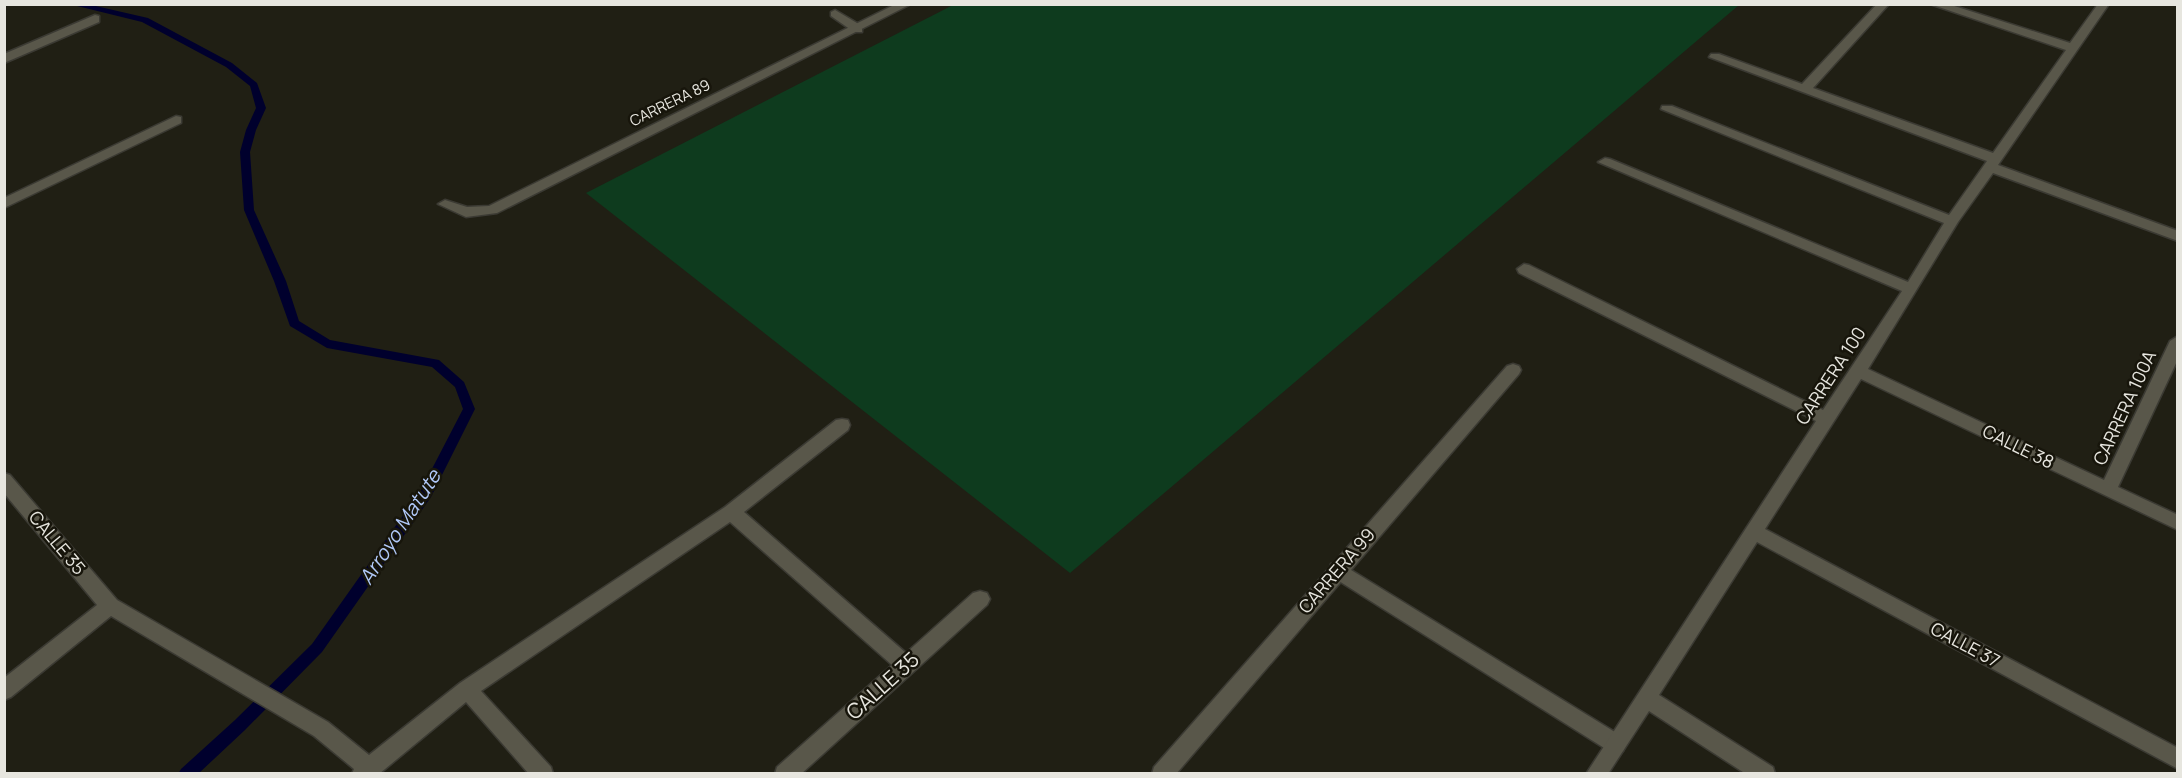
<svg xmlns="http://www.w3.org/2000/svg" width="2182" height="778" font-family="Manrope,sans-serif">
<rect width="100%" height="100%" fill="#201f14"/>
<polygon fill="#0e3b1e" points="955,4 1739,4 1739,5 1070,573 586,193"/>
<g fill="none" stroke-linecap="round" stroke-linejoin="round">
<polygon fill="#00002d" fill-rule="evenodd" points="69,4 87,4 148,18 232,63 257,83 266,108 256,130 250,152 254,210 286,281 299,321 330,340 439,360 464,382 475,409 431,497 322,652 245,730 198,774 178,774 181,769 235,720 312,644 421,490 463,409 455,387 432,367 327,348 290,326 274,281 244,210 240,152 246,130 256,108 250,86 226,67 142,22"/>
<defs>
<polygon id="service" points="835,10 862,26 862,32 854,32 831,16 831,12"/>
<polygon id="pedestrian" points="1338,562 1623,737 1626,744 1623,751 1616,754 1609,751 1331,576 1329,570 1331,564"/>
<g id="minor">
<polygon points="896,4 911,4 497,213 466,217 438,204 445,200 467,207 489,206"/>
<polygon points="1877,4 1889,4 1813,88 1993,153 2066,50 1930,4 1948,4 2070,43 2098,4 2109,4 1998,165 2178,231 2178,241 1993,173 1958,222 1868,369 2104,480 2170,341 2178,336 2178,359 2118,487 2178,515 2178,530 1861,379 1765,529 2178,748 2178,769 1757,542 1659,695 1773,767 1775,774 1746,774 1649,711 1608,774 1586,774 1816,421 1519,273 1517,269 1524,264 1529,265 1823,410 1902,291 1598,162 1605,158 1610,159 1908,282 1944,223 1661,109 1662,106 1672,106 1949,215 1987,161 1709,57 1711,54 1719,54 1802,84"/>
<polygon points="95,15 99,16 99,22 4,63 4,54"/>
<polygon points="176,116 181,117 181,123 4,208 4,198"/>
<polygon points="1513,364 1519,366 1521,370 1519,374 1176,774 1152,774 1154,767 1507,366"/>
<polygon points="842,419 848,420 850,425 848,430 744,512 906,653 973,593 980,591 987,593 990,599 987,605 801,774 775,774 777,767 892,665 730,522 481,691 551,767 553,774 529,774 466,702 379,774 352,774 354,769 314,736 111,616 11,697 4,700 4,678 97,605 4,493 4,473 10,475 117,600 328,722 369,755 460,683 725,507 836,420"/>
</g>
</defs>
<use href="#service" stroke="#3b3a33" stroke-width="3"/>
<use href="#pedestrian" stroke="#3b3a33" stroke-width="3"/>
<use href="#minor" stroke="#3b3a33" stroke-width="3"/>
<use href="#service" fill="#59574a" fill-rule="evenodd"/>
<use href="#pedestrian" fill="#59574a" fill-rule="evenodd"/>
<use href="#minor" fill="#59574a" fill-rule="evenodd"/>
</g>
<g text-anchor="middle" stroke-width="5" stroke-linejoin="round" paint-order="stroke">
<g font-size="15" fill="#e7e6df" stroke="#17150b">
<text transform="translate(670 103) rotate(-26)" y="5">CARRERA 89</text>
</g>
<g font-size="18" fill="#e7e6df" stroke="#17150b">
<text transform="translate(1831 376) rotate(-57)" y="6">CARRERA 100</text>
<text transform="translate(2125 408) rotate(-65)" y="6">CARRERA 100A</text>
<text transform="translate(2018 447) rotate(26)" y="6">CALLE 38</text>
<text transform="translate(57 543) rotate(50)" y="6">CALLE 35</text>
<text transform="translate(1337 571) rotate(-49)" y="6">CARRERA 99</text>
<text transform="translate(1965 645) rotate(28)" y="6">CALLE 37</text>
</g>
<g font-size="20" font-style="italic" fill="#b1c9f9" stroke="#17150b">
<text transform="translate(400 527) rotate(-57)" y="7">Arroyo Matute</text>
</g>
<g font-size="21" fill="#e7e6df" stroke="#17150b">
<text transform="translate(883 686) rotate(-42)" y="7">CALLE 35</text>
</g>
</g>
<rect width="2182" height="778" fill="none" stroke="#e7e6df" stroke-width="12"/>
</svg>
